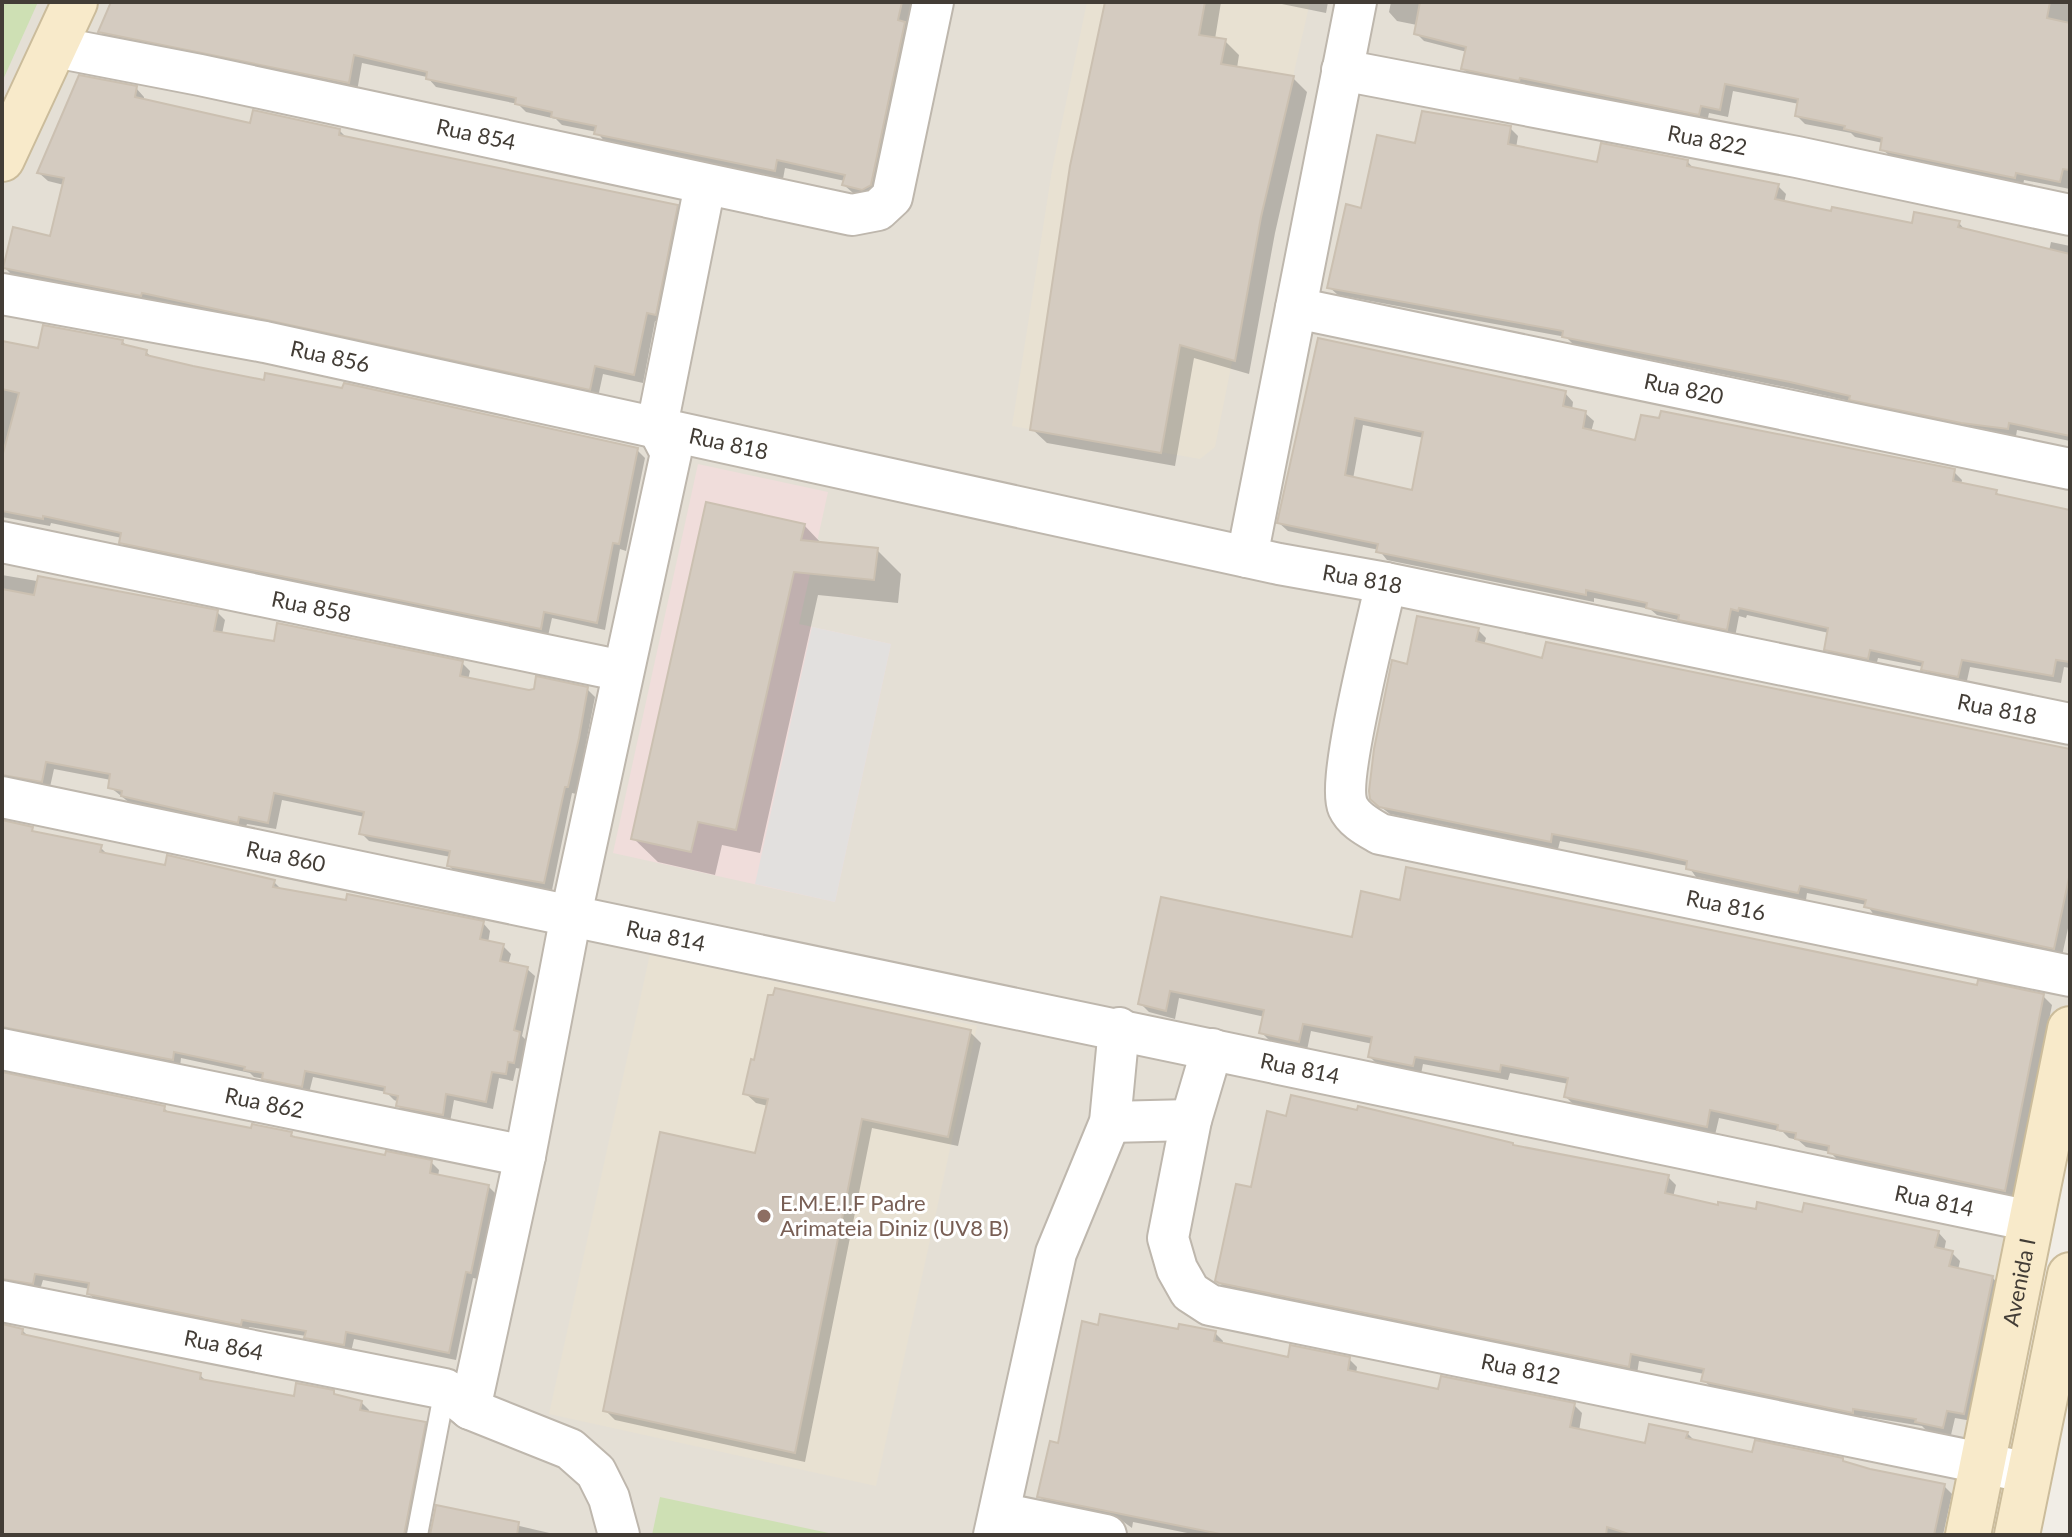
<svg xmlns="http://www.w3.org/2000/svg" width="2072" height="1537" font-family="Lato,sans-serif">
<rect width="100%" height="100%" fill="#f1ede6"/>
<polygon fill="#e4dfd5" points="2,2 2070,2 2070,1065 1974,1535 2,1535"/>
<g fill="#e8e1d2">
<polygon points="1087,2 1310,2 1261,217 1215,447 1200,459 1012,426 1052,170"/>
<polygon points="650,954 977,1026 876,1486 549,1414"/>
</g>
<polygon fill="#f0dddb" points="698,464 828,492 799,624 891,644 835,902 613,853"/>
<g fill="#cee0b4">
<polygon points="2,2 38,2 2,82"/>
<polygon points="660,1497 838,1535 652,1535"/>
</g>
<polygon fill="#e2e0de" points="812,627 891,644 835,902 755,884"/>
<g fill="#0003" fill-rule="evenodd">
<polygon points="113,2 912,2 907,27 913,33 876,196 853,193 844,185 845,181 785,168 783,179 605,142 597,132 562,125 556,119 526,112 518,104 436,87 427,77 362,63 357,91 109,40 100,31"/>
<polygon points="1107,2 1221,2 1215,39 1225,41 1239,55 1237,68 1293,78 1307,92 1275,233 1249,374 1194,358 1175,466 1047,443 1032,429"/>
<polygon points="1272,2 1328,2 1326,13"/>
<polygon points="1391,2 2070,2 2070,189 2024,180 2023,185 1891,157 1882,149 1883,143 1855,137 1851,133 1805,124 1797,116 1799,104 1733,91 1728,117 1709,113 1707,122 1528,85 1527,88 1472,77 1463,69 1467,52 1424,41 1416,33 1417,25 1397,21 1389,12"/>
<polygon points="136,88 144,97 144,102 251,126 339,130 348,139 677,207 685,216 664,323 655,321 643,383 603,374 598,397 151,300 150,304 14,277 5,268 52,238 64,185 48,181 39,173"/>
<polygon points="1510,128 1518,136 1516,148 1599,164 1687,161 1695,170 1778,186 1786,194 1784,203 1913,226 1959,223 1967,232 2049,251 2051,242 2070,246 2070,441 2017,430 2016,436 1908,413 1907,417 1859,407 1854,402 1800,390 1573,344 1566,337 1338,295 1329,287 1362,210 1417,146"/>
<path d="M1319 340 1565 393 1573 402 1572 410 1585 413 1594 421 1591 432 1637 442 1954 472 1962 480 1961 485 1996 492 2002 498 2070 512V668L2064 667 2061 683 1970 667 1966 685 1932 678 1924 667 1878 658 1876 666 1835 658 1827 649 1829 633 1747 615 1746 618 1739 616 1735 637 1688 627 1682 621 1657 615 1650 609 1594 598V602L1387 560 1379 550 1288 531 1279 523ZM1363 425 1424 438 1414 492 1353 479Z"/>
<polygon points="122,341 129,348 146,352 154,359 193,368 637,450 645,458 626,551 620,549 605,630 552,618 548,636 129,550 121,542 122,538 51,523 50,526 2,517 2,343 39,351"/>
<polygon points="804,525 822,544 877,550 901,574 898,603 818,595 760,853 722,845 715,875 658,862 633,838"/>
<polygon points="2,575 217,612 225,620 222,634 276,643 462,663 470,671 468,680 529,692 587,689 595,697 581,769 576,794 572,793 552,890 457,874 449,866 451,857 369,841 361,833 365,817 282,800 276,829 247,824 245,829 131,804 110,787 111,780 54,769 50,787 2,777"/>
<polygon points="1478,630 1486,638 1484,645 1544,661 2070,751 2070,919 2062,956 1874,915 1867,905 1807,893 1806,900 1696,877 1688,866 1560,841 1558,849 1390,814 1381,807 1409,666"/>
<polygon points="2,830 101,848 109,856 167,868 274,882 283,891 483,923 490,931 488,943 503,946 511,954 508,965 527,969 535,976 522,1036 527,1041 522,1069 516,1068 513,1081 499,1078 493,1109 454,1100 450,1122 406,1113 398,1106 399,1102 394,1100 386,1092 313,1077 309,1093 272,1086 265,1079 254,1077 250,1073 181,1058 180,1067 2,1035"/>
<polygon points="1163,900 1354,939 1402,902 2043,996 2052,1005 2013,1199 1839,1161 1830,1152 1806,1147 1798,1140 1789,1138 1783,1132 1719,1118 1715,1135 1575,1106 1566,1097 1569,1084 1510,1073 1508,1080 1423,1064 1421,1074 1379,1066 1370,1057 1373,1044 1311,1031 1307,1050 1270,1041 1261,1032 1265,1017 1179,998 1175,1019 1149,1012 1140,1003"/>
<polygon points="775,998 970,1032 981,1043 958,1146 872,1128 805,1462 615,1420 605,1410 756,1155 768,1106 756,1103 745,1093"/>
<polygon points="2,1075 164,1108 171,1115 252,1131 291,1134 297,1140 386,1157 431,1162 439,1170 438,1177 488,1186 496,1194 478,1279 473,1278 456,1360 354,1339 351,1352 314,1345 306,1336 249,1327 248,1331 97,1301 89,1294 90,1289 43,1280 40,1290 2,1286"/>
<polygon points="1516,1148 1668,1177 1676,1185 1673,1197 1719,1207 1804,1214 1938,1232 1946,1241 1944,1251 1952,1253 1960,1261 1958,1270 1992,1277 2000,1286 1972,1421 1955,1418 1951,1435 1926,1430 1922,1426 1861,1416 1861,1420 1712,1388 1703,1380 1704,1374 1639,1361 1637,1374 1226,1289 1217,1280 1252,1189"/>
<polygon points="2,1325 22,1330 29,1337 200,1375 207,1382 295,1398 333,1392 339,1397 361,1402 369,1410 368,1414 425,1423 432,1431 412,1535 2,1535"/>
<polygon points="1100,1327 1215,1333 1223,1341 1222,1345 1289,1359 1349,1359 1357,1367 1356,1374 1440,1392 1574,1405 1582,1413 1579,1431 1646,1446 1687,1433 1696,1442 1753,1455 1842,1460 1846,1464 1944,1486 1952,1494 1943,1535 1197,1535 1133,1522 1132,1528 1121,1520 1047,1504 1039,1496"/>
<polygon points="438,1507 558,1535 431,1535"/>
</g>
<g fill="#d4cbc0" stroke="#cbc0b1" stroke-width="2" fill-rule="evenodd">
<polygon points="111,2 902,2 898,20 905,22 871,185 862,190 842,185 845,175 777,160 775,171 594,134 596,126 551,117 552,112 515,104 516,98 426,79 427,72 354,55 349,83 98,32"/>
<polygon points="1105,2 1205,2 1199,35 1226,39 1221,64 1294,76 1261,217 1235,361 1180,345 1161,453 1030,430 1070,166"/>
<polygon points="1420,2 2050,2 2047,18 2070,23 2070,170 2063,169 2060,182 2016,173 2015,178 1880,150 1882,138 1844,129 1845,126 1795,116 1798,99 1725,84 1720,110 1701,106 1699,115 1520,78 1519,81 1461,69 1466,47 1414,34"/>
<polygon points="79,75 137,86 135,97 250,123 253,110 340,129 339,135 678,205 656,315 647,313 634,375 595,366 590,390 142,293 141,296 3,268 13,227 50,236 64,178 37,173"/>
<polygon points="1422,111 1511,126 1508,144 1597,162 1601,143 1688,160 1687,166 1779,184 1775,199 1831,211 1832,207 1912,223 1914,212 1960,221 1958,227 2070,254 2070,436 2009,423 2008,429 1961,423 1849,400 1850,396 1790,382 1562,337 1563,331 1327,288 1346,204 1361,208 1377,135 1415,143"/>
<polygon points="43,325 123,340 122,344 147,350 146,355 193,366 264,380 265,373 342,388 344,383 638,448 619,544 613,543 597,623 544,612 541,629 119,543 121,533 43,516 43,519 2,511 2,457 19,393 2,389 2,341 38,348"/>
<path d="M1318 338 1566 391 1563 406 1586 411 1583 428 1635 440 1641 415 1659 418 1661 411 1955 469 1953 481 1997 490 1996 494 2070 510V662L2056 660 2053 676 1962 660 1958 677 1921 670 1923 662 1870 650 1868 659 1824 650 1828 628 1739 608 1738 611 1731 609 1727 630 1678 620 1679 615 1646 608 1647 603 1586 590V595L1376 552 1378 544 1277 523ZM1355 418 1423 432 1412 490 1345 475Z"/>
<polygon points="706,502 805,524 801,540 878,548 874,580 794,572 736,830 698,822 691,852 631,839"/>
<polygon points="38,576 218,610 214,631 274,641 277,623 463,661 460,676 529,690 534,689 536,676 588,687 579,738 568,787 565,787 544,883 447,866 450,851 359,834 364,812 274,793 268,823 239,817 238,823 121,796 122,791 108,788 110,774 46,762 42,782 2,775 2,589 34,595"/>
<polygon points="1417,616 1479,628 1476,641 1542,658 1546,642 2070,749 2070,873 2054,949 1864,907 1866,900 1800,886 1798,893 1686,869 1687,861 1642,851 1552,834 1551,842 1379,807 1370,799 1369,791 1374,749 1392,660 1407,664"/>
<polygon points="2,820 33,827 32,831 102,845 100,852 165,865 167,855 275,880 273,887 346,900 347,894 484,921 480,939 504,944 500,961 528,967 514,1030 520,1032 514,1063 508,1062 506,1074 492,1072 486,1102 446,1094 443,1115 396,1106 398,1096 384,1093 385,1087 305,1071 302,1087 262,1079 263,1073 244,1070 245,1067 174,1052 173,1060 2,1027"/>
<polygon points="1406,867 1977,985 1978,980 2044,994 2005,1191 1828,1153 1829,1146 1795,1139 1796,1133 1777,1130 1778,1125 1710,1110 1707,1127 1564,1097 1568,1078 1501,1065 1500,1072 1415,1057 1413,1066 1368,1057 1372,1037 1303,1024 1299,1042 1259,1033 1264,1010 1170,991 1166,1011 1138,1004 1161,897 1352,937 1361,891 1400,900"/>
<polygon points="775,988 971,1030 948,1137 862,1119 795,1453 603,1411 660,1132 755,1153 768,1099 743,1094 751,1059 754,1060 768,995 773,995"/>
<polygon points="2,1072 165,1106 164,1111 251,1128 252,1124 292,1132 291,1136 295,1137 385,1155 386,1151 432,1160 430,1173 489,1185 471,1273 466,1272 449,1353 346,1332 344,1345 304,1338 306,1331 242,1320 241,1325 87,1294 89,1283 35,1274 33,1284 2,1279"/>
<polygon points="1291,1095 1357,1110 1358,1106 1513,1143 1513,1145 1669,1175 1665,1193 1718,1205 1718,1202 1756,1209 1757,1202 1802,1212 1804,1203 1939,1231 1935,1247 1953,1251 1949,1266 1993,1276 1964,1414 1947,1411 1943,1428 1915,1422 1916,1419 1853,1409 1853,1413 1701,1381 1704,1369 1631,1354 1629,1367 1219,1283 1215,1281 1236,1184 1251,1187 1267,1111 1286,1116"/>
<polygon points="1100,1314 1178,1329 1179,1324 1216,1331 1214,1341 1288,1357 1290,1345 1350,1357 1348,1370 1438,1389 1441,1376 1575,1403 1570,1427 1645,1443 1649,1424 1688,1432 1686,1438 1752,1452 1755,1440 1843,1458 1843,1461 1870,1469 1945,1484 1934,1535 1632,1535 1607,1527 1606,1535 1225,1535 1037,1497 1050,1441 1058,1443 1082,1321 1098,1325"/>
<polygon points="2,1324 23,1329 22,1334 201,1373 200,1379 294,1396 296,1383 334,1390 334,1394 362,1401 360,1410 426,1422 404,1535 2,1535"/>
<polygon points="436,1505 519,1522 517,1535 430,1535"/>
</g>
<g fill="none" stroke-linecap="round" stroke-linejoin="round">
<defs>
<polyline id="lane" points="417,1535 445,1389"/>
<g id="street">
<path id="s1" d="M55 47 200 75 852 215 878 210 892 197 933 2"/>
<path id="s2" d="M1342 70 1797 157 2070 215"/>
<path id="s3" d="M2 294 265 342 1279 564 1386 583 2070 724"/>
<path id="s4" d="M1296 308 2070 469"/>
<path id="s5" d="M2 542 623 671"/>
<polyline points="1247,557 1356,2"/>
<path id="s6" d="M1386 583C1378 620 1336 781 1348 807 1354 820 1368 827 1380 834L2070 976"/>
<path id="s7" d="M2 797 2031 1221"/>
<path id="s8" d="M2 1049 525 1156"/>
<path id="s9" d="M1212 1049 1191 1120 1168 1238 1177 1269 1190 1292 1210 1305 2030 1473"/>
<polyline points="1110,1122 1191,1120"/>
<path id="s10" d="M2 1301 445 1389 470 1409 570 1449 596 1472 609 1498 619 1535"/>
<polyline points="470,1409 525,1156 571,915 671,453 657,426 705,185"/>
<polyline points="1000,1513 1106,1535"/>
<polyline points="994,1535 1056,1253 1110,1122 1119,1028"/>
</g>
<g id="secondary">
<polyline points="2,159 75,2"/>
<path id="s11" d="M1968 1535 2070 1029"/>
<polyline points="2017,1535 2070,1275"/>
</g>
</defs>
<use href="#lane" stroke="#beb7ad" stroke-width="24"/>
<use href="#street" stroke="#beb7ad" stroke-width="44"/>
<use href="#secondary" stroke="#cbbc9b" stroke-width="48"/>
<use href="#lane" stroke="#fff" stroke-width="20"/>
<use href="#street" stroke="#fff" stroke-width="40"/>
<use href="#secondary" stroke="#f8eaca" stroke-width="44"/>
</g>
<circle fill="#8d6e63" stroke="#fff" stroke-width="3" cx="764" cy="1216" r="8"/>
<g text-anchor="middle" stroke-width="6" stroke-linejoin="round" paint-order="stroke">
<g font-size="22" fill="#433d36" stroke="#fff">
<text dy="8" stroke="none"><textPath href="#s1" startOffset="430">Rua 854</textPath></text>
<text dy="8" stroke="none"><textPath href="#s2" startOffset="372">Rua 822</textPath></text>
<text dy="8" stroke="none"><textPath href="#s3" startOffset="334">Rua 856</textPath></text>
<text dy="8" stroke="none"><textPath href="#s4" startOffset="396">Rua 820</textPath></text>
<text dy="8" stroke="none"><textPath href="#s3" startOffset="742">Rua 818</textPath></text>
<text dy="8" stroke="none"><textPath href="#s3" startOffset="1390">Rua 818</textPath></text>
<text dy="8" stroke="none"><textPath href="#s5" startOffset="316">Rua 858</textPath></text>
<text dy="8" stroke="none"><textPath href="#s3" startOffset="2038">Rua 818</textPath></text>
<text dy="8" stroke="none"><textPath href="#s7" startOffset="290">Rua 860</textPath></text>
<text dy="8" stroke="none"><textPath href="#s6" startOffset="624">Rua 816</textPath></text>
<text dy="8" stroke="none"><textPath href="#s7" startOffset="678">Rua 814</textPath></text>
<text dy="8" stroke="none"><textPath href="#s7" startOffset="1326">Rua 814</textPath></text>
<text dy="8" stroke="none"><textPath href="#s8" startOffset="268">Rua 862</textPath></text>
<text dy="8" stroke="none"><textPath href="#s7" startOffset="1974">Rua 814</textPath></text>
<text dy="8" stroke="none"><textPath href="#s11" startOffset="258">Avenida I</textPath></text>
<text dy="8" stroke="none"><textPath href="#s10" startOffset="226">Rua 864</textPath></text>
<text dy="8" stroke="none"><textPath href="#s9" startOffset="594">Rua 812</textPath></text>
</g>
<g font-size="22" fill="#785e54" stroke="#fff" text-anchor="start">
<text x="780" y="1211">E.M.E.I.F Padre<tspan x="780" dy="25">Arimateia Diniz (UV8 B)</tspan></text>
</g>
</g>
<rect width="2072" height="1537" fill="none" stroke="#433d36" stroke-width="8"/>
</svg>
